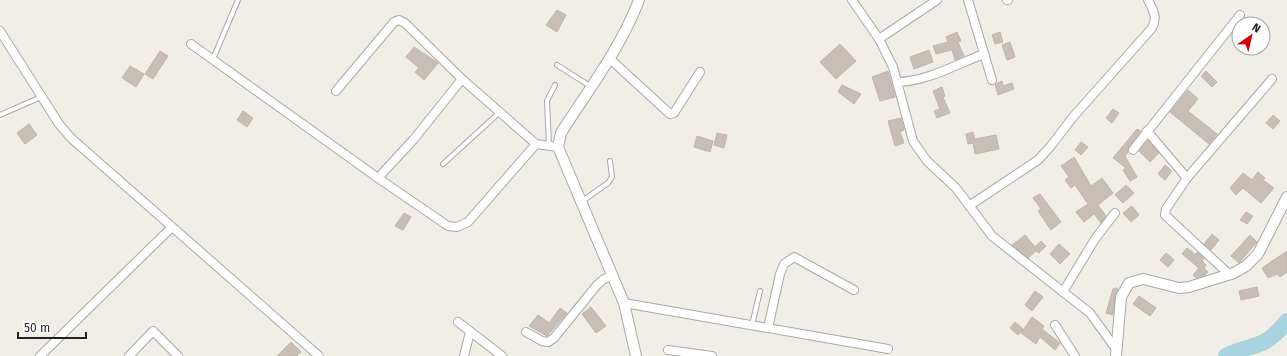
<svg xmlns="http://www.w3.org/2000/svg" width="1287" height="356" font-family="'Fira Sans',sans-serif">
<rect width="100%" height="100%" fill="#f1eee8"/>
<g fill="none" stroke-linecap="round" stroke-linejoin="round">
<path stroke="#a9d3de" stroke-width="16" d="M1226 356C1238 349 1252 348 1264 342 1274 337 1280 329 1287 321"/>
</g>
<g fill="#c6beb7" stroke="#c3b4aa">
<polygon points="557,10 566,15 557,32 546,25"/>
<polygon points="957,32 961,41 958,42 964,56 955,60 952,50 936,54 933,46 948,42 946,37"/>
<polygon points="1000,32 1003,42 995,44 992,35"/>
<polygon points="1010,42 1015,57 1007,60 1002,45"/>
<polygon points="840,44 856,61 836,79 820,62"/>
<polygon points="414,47 438,63 424,80 415,72 419,68 406,57"/>
<polygon points="929,50 933,62 914,69 910,57"/>
<polygon points="160,51 168,56 153,79 145,74"/>
<polygon points="130,66 144,74 136,87 122,78"/>
<polygon points="888,71 895,97 880,101 872,77"/>
<polygon points="1206,71 1217,82 1212,87 1201,76"/>
<polygon points="1002,81 1003,86 1012,83 1014,89 998,95 995,84"/>
<polygon points="842,85 861,94 854,104 838,92"/>
<polygon points="942,87 945,96 943,97 950,113 937,118 934,111 940,109 933,91"/>
<polygon points="1188,90 1198,99 1188,111 1217,134 1209,144 1170,112"/>
<polygon points="1113,109 1119,113 1112,123 1106,118"/>
<polygon points="243,111 253,118 247,127 237,120"/>
<polygon points="1273,115 1280,121 1273,129 1266,123"/>
<polygon points="901,118 904,130 900,132 904,143 895,146 888,121"/>
<polygon points="29,124 37,135 25,144 17,133"/>
<polygon points="1137,129 1141,131 1129,147 1128,152 1125,156 1137,177 1130,181 1123,170 1126,168 1113,158"/>
<polygon points="973,132 975,139 996,135 999,149 975,154 973,143 968,144 966,134"/>
<polygon points="717,133 727,135 724,148 714,145"/>
<polygon points="697,136 713,141 710,152 694,147"/>
<polygon points="1148,140 1159,153 1150,162 1139,151"/>
<polygon points="1081,142 1088,147 1081,155 1075,150"/>
<polygon points="1074,157 1091,186 1102,178 1113,193 1098,205 1106,216 1101,223 1094,214 1084,222 1076,212 1088,204 1075,185 1071,188 1065,180 1069,177 1061,166"/>
<polygon points="1165,165 1172,171 1165,180 1158,174"/>
<polygon points="1258,172 1265,178 1263,180 1274,188 1261,203 1243,188 1236,195 1230,188 1243,173 1252,180"/>
<polygon points="1126,185 1134,193 1123,203 1115,195"/>
<polygon points="1040,194 1061,222 1051,230 1038,211 1041,209 1033,198"/>
<polygon points="1132,206 1139,215 1131,222 1123,213"/>
<polygon points="1246,212 1253,216 1247,224 1240,220"/>
<polygon points="404,213 411,217 403,230 395,226"/>
<polygon points="1212,234 1219,240 1211,250 1204,244"/>
<polygon points="1025,235 1035,247 1041,241 1046,246 1039,253 1036,251 1028,258 1012,245"/>
<polygon points="1250,235 1257,242 1239,263 1231,256"/>
<polygon points="1059,244 1070,254 1060,264 1050,254"/>
<polygon points="1187,248 1196,255 1197,252 1204,258 1202,261 1206,265 1204,268 1208,272 1205,275 1196,278 1193,275 1199,268 1182,254"/>
<polygon points="1287,251 1287,272 1280,277 1277,274 1268,278 1262,268"/>
<polygon points="1166,253 1174,260 1168,267 1160,260"/>
<polygon points="1257,287 1259,296 1241,300 1239,291"/>
<polygon points="1116,288 1118,289 1115,296 1113,315 1106,313 1113,289"/>
<polygon points="1035,291 1043,297 1032,311 1025,305"/>
<polygon points="1139,296 1156,308 1150,316 1133,304"/>
<polygon points="591,307 606,326 596,333 582,314"/>
<polygon points="560,308 567,313 547,336 529,326 538,315 549,323"/>
<polygon points="1032,317 1044,326 1042,329 1060,343 1055,350 1040,337 1036,344 1021,333"/>
<polygon points="1015,322 1023,329 1018,335 1010,328"/>
<polygon points="291,342 301,352 297,356 277,356"/>
</g>
<g fill="none" stroke-linecap="round" stroke-linejoin="round">
<defs>
<g id="service">
<polyline points="213,59 238,0"/>
<polyline points="557,65 590,86"/>
<polyline points="0,115 41,97"/>
<polyline points="549,146 547,101 555,85"/>
<polyline points="443,164 500,112"/>
<polyline points="581,202 608,183 612,177 610,161"/>
<polyline points="752,325 760,291"/>
</g>
<g id="minor">
<polyline points="852,0 879,39 893,67 913,141 927,161 956,188 992,236 1090,313 1116,349"/>
<polyline points="968,0 992,80"/>
<polyline points="1007,0 1008,0"/>
<polyline points="0,31 59,124 71,138 319,356"/>
<polyline points="879,39 937,0"/>
<polyline points="191,44 378,178 448,226 457,227 468,222 536,144"/>
<polyline points="609,58 670,114 674,113 700,72"/>
<path d="M897 82C926 82 957 64 984 54"/>
<polyline points="336,91 394,22 399,20 405,23 462,79 536,144 558,147"/>
<polyline points="1147,131 1187,178"/>
<polyline points="1133,150 1240,15"/>
<polyline points="378,178 414,139 462,79"/>
<path d="M969 206 1038 160 1050 147 1073 117 1152 28C1158 17 1153 10 1148 0"/>
<polyline points="1230,275 1165,215 1166,209 1187,178 1272,79"/>
<polyline points="1063,292 1095,239 1115,213"/>
<polyline points="624,303 888,349"/>
<polyline points="458,322 502,356"/>
<polyline points="1055,325 1075,356"/>
<polyline points="768,328 780,274 784,264 794,257 854,290"/>
<polyline points="526,332 542,341 548,342 554,338 597,285 604,279 613,276"/>
<polyline points="668,350 712,356"/>
<polyline points="40,356 172,227"/>
<polyline points="129,356 153,331 178,356"/>
<polyline points="464,356 470,332"/>
</g>
<g id="tertiary">
<path d="M636 356 624 303 558 147 561 133C588 90 621 48 639 0"/>
<polyline points="1116,356 1121,297 1129,283 1143,279 1179,288 1189,287 1234,273 1246,266 1258,254 1287,197"/>
</g>
</defs>
<use href="#service" stroke="#a8a8a8" stroke-width="6"/>
<use href="#minor" stroke="#a8a8a8" stroke-width="10"/>
<use href="#tertiary" stroke="#a8a8a8" stroke-width="12"/>
<use href="#service" stroke="#fff" stroke-width="4"/>
<use href="#minor" stroke="#fff" stroke-width="8"/>
<use href="#tertiary" stroke="#fff" stroke-width="10"/>
</g>
<g transform="translate(1251 36) rotate(34)"><circle r="19" fill="#ffffff" stroke="#a6a6a6"/>
<path d="M0-3L7 15L0 10L-7 15Z" fill="#d20005"/>
<text y="-6" font-size="11" font-weight="bold" text-anchor="middle" fill="#212121">N</text>
</g>
<path d="M18 332v6h68v-6" fill="none" stroke="#212121" stroke-width="2"/>
<text x="24" y="332" font-size="12" fill="#212121" stroke="#ffffff" stroke-width="3" paint-order="stroke">50 m</text>
</svg>
